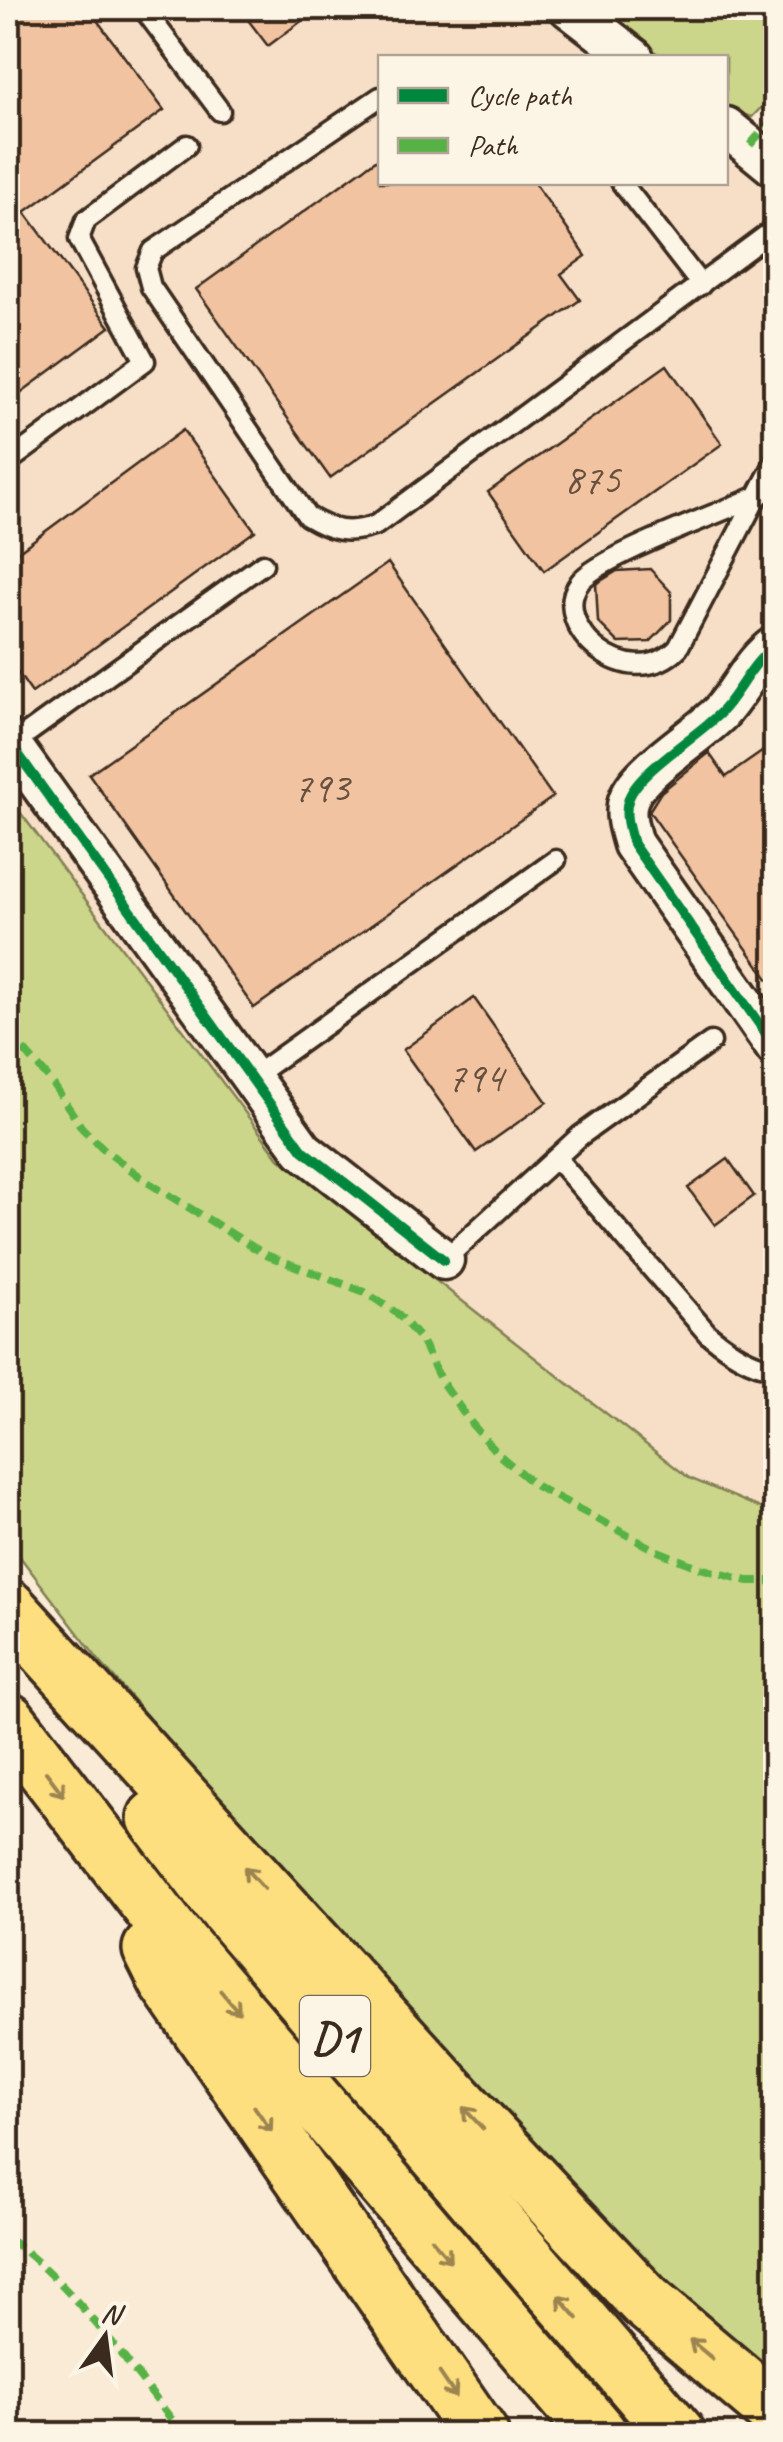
<svg xmlns="http://www.w3.org/2000/svg" width="783" height="2442" font-family="Caveat,sans-serif">
<rect width="100%" height="100%" fill="#faebd7"/>
<filter id="ink" filterUnits="userSpaceOnUse"><feTurbulence type="fractalNoise" baseFrequency=".01" numOctaves="2"/><feDisplacementMap in="SourceGraphic" scale="20" xChannelSelector="R" yChannelSelector="G"/><feConvolveMatrix kernelMatrix="1 2 1 2 8 2 1 2 1" color-interpolation-filters="sRGB"/></filter>
<g filter="url(#ink)">
<polygon fill="#f7dfc7" points="8,8 544,8 609,57 380,58 380,182 726,182 726,152 770,189 775,184 775,1514 689,1478 279,1158 8,796"/>
<g fill="#cbd68a" stroke="#838054" stroke-width="2.5">
<polygon points="596,8 775,8 775,93 752,117 733,112 726,106 726,58 662,57"/>
<polygon points="8,796 279,1158 689,1478 775,1514 775,2393 394,2002 97,1658 8,1541"/>
</g>
<g fill="#f1c3a1" stroke="#3b2a1e" stroke-width="2.5">
<polygon points="31,8 88,8 164,110 25,212 110,327 8,402 8,25"/>
<polygon points="239,8 319,8 268,46"/>
<polygon points="380,157 380,182 534,182 586,256 561,274 580,300 330,478 196,289"/>
<polygon points="667,365 722,444 544,571 488,492"/>
<polygon points="183,430 255,531 32,693 8,659 8,559"/>
<polygon points="388,563 553,797 254,1008 89,774"/>
<polygon points="650,569 671,592 671,620 650,642 619,643 598,622 596,584 617,571"/>
<polygon points="776,742 776,990 649,811 661,792 709,753 726,777"/>
<polygon points="474,998 547,1102 476,1152 403,1050"/>
<polygon points="728,1159 754,1196 715,1225 688,1188"/>
</g>
<g fill="none" stroke-linecap="round" stroke-linejoin="round">
<defs>
<g id="service">
<polyline points="143,8 220,111"/>
<path d="M380 97 153 251 146 268 151 287 307 516C332 531 348 535 376 525L776 228"/>
<polyline points="621,182 701,285"/>
<polyline points="8,462 145,361 79,239 86,220 187,145"/>
<path d="M760 495C723 512 600 556 580 582 547 625 629 698 678 648L776 460"/>
<polyline points="11,745 263,564"/>
<polyline points="251,1078 556,860"/>
<path d="M556 1158 708 1334C730 1351 748 1364 776 1369"/>
<polyline points="444,1260 580,1136 711,1042"/>
</g>
<g id="minor">
<polyline points="569,8 634,58"/>
<polyline points="726,127 776,168"/>
<path d="M776 645C751 663 741 690 721 712 699 735 639 771 629 798 623 813 629 830 633 844L776 1048"/>
<polyline points="8,740 303,1150 444,1260"/>
</g>
<g id="motorway">
<polyline points="8,1608 473,2118 645,2301 776,2412"/>
<polyline points="8,1721 171,1933 599,2434"/>
<polyline points="156,1818 215,1895 677,2434"/>
<polyline points="151,1949 167,1981 480,2434"/>
</g>
</defs>
<use href="#service" stroke="#3b2a1e" stroke-width="25"/>
<use href="#minor" stroke="#3b2a1e" stroke-width="45"/>
<use href="#motorway" stroke="#3b2a1e" stroke-width="62"/>
<use href="#service" stroke="#fcf5e5" stroke-width="18"/>
<use href="#minor" stroke="#fcf5e5" stroke-width="38"/>
<use href="#motorway" stroke="#fedf80" stroke-width="55"/>
<g stroke="#57b245" stroke-width="8" stroke-dasharray="15 8" stroke-linecap="butt">
<polyline points="750,145 776,115"/>
<polyline points="8,1032 51,1081 82,1128 107,1152 149,1183 266,1255 365,1292 398,1314 421,1340 441,1381 471,1423 498,1454 536,1486 653,1549 700,1568 748,1581 776,1581"/>
<path d="M8 2238C78 2290 130 2367 183 2434"/>
</g>
<defs>
<g id="cycleway">
<path d="M776 645C751 663 741 690 721 712 699 735 639 771 629 798 623 813 629 830 633 844L776 1048"/>
<polyline points="8,740 303,1150 444,1260"/>
</g>
</defs>
<use href="#cycleway" stroke="#fcf5e5" stroke-width="16"/>
<use href="#cycleway" stroke="#00873e" stroke-width="10"/>
</g>
<defs><path id="oneway-shaft" d="M-6 0H5M1.5-3L5.5 0L1.5 3" fill="none" stroke-width="1.6" stroke-linecap="round" stroke-linejoin="round" transform="scale(2.5)"/></defs>
<g stroke="#9c844f">
<use href="#oneway-shaft" transform="translate(55 1784) rotate(53)"/>
<use href="#oneway-shaft" transform="translate(254 1878) rotate(-132)"/>
<use href="#oneway-shaft" transform="translate(230 2002) rotate(50)"/>
<use href="#oneway-shaft" transform="translate(473 2118) rotate(-133)"/>
<use href="#oneway-shaft" transform="translate(263 2119) rotate(55)"/>
<use href="#oneway-shaft" transform="translate(441 2250) rotate(50)"/>
<use href="#oneway-shaft" transform="translate(568 2307) rotate(-131)"/>
<use href="#oneway-shaft" transform="translate(701 2349) rotate(-140)"/>
<use href="#oneway-shaft" transform="translate(448 2385) rotate(56)"/>
</g>
</g>
<g text-anchor="middle" stroke-width="8" stroke-linejoin="round" paint-order="stroke">
<g font-size="42" fill="#68503f">
<text x="592" y="493">875</text>
<text x="321" y="801">793</text>
<text x="475" y="1091">794</text>
</g>
<rect fill="#fcf5e5" stroke="#75675a" stroke-width="2.5" x="300" y="1996" width="70" height="80" rx="8"/>
<g font-size="45" font-weight="bold" fill="#3b2a1e">
<text x="335" y="2052">D1</text>
</g>
</g>
<rect width="783" height="2442" fill="none" stroke="#fcf5e5" stroke-width="40"/>
<rect x="20" y="20" width="743" height="2402" fill="none" stroke="#3b2a1e" stroke-width="4" filter="url(#ink)"/>
<rect x="378" y="55" width="350" height="130" fill="#fcf5e5" stroke="#afa495" stroke-width="2.5"/>
<rect x="398" y="88" width="50" height="15" fill="#00873e" stroke="#afa495" stroke-width="2.5"/>
<text x="468" y="105" font-size="30" fill="#3b2a1e">Cycle path</text>
<rect x="398" y="138" width="50" height="15" fill="#57b245" stroke="#afa495" stroke-width="2.5"/>
<text x="468" y="155" font-size="30" fill="#3b2a1e">Path</text>
<g transform="translate(105 2337) rotate(14)" stroke="#fcf5e5" stroke-width="8" paint-order="stroke">
<path d="M0-8L18 38L0 25L-18 38Z" fill="#3b2a1e"/>
<text y="-15" font-size="28" font-weight="bold" text-anchor="middle" fill="#3b2a1e">N</text>
</g>
</svg>
